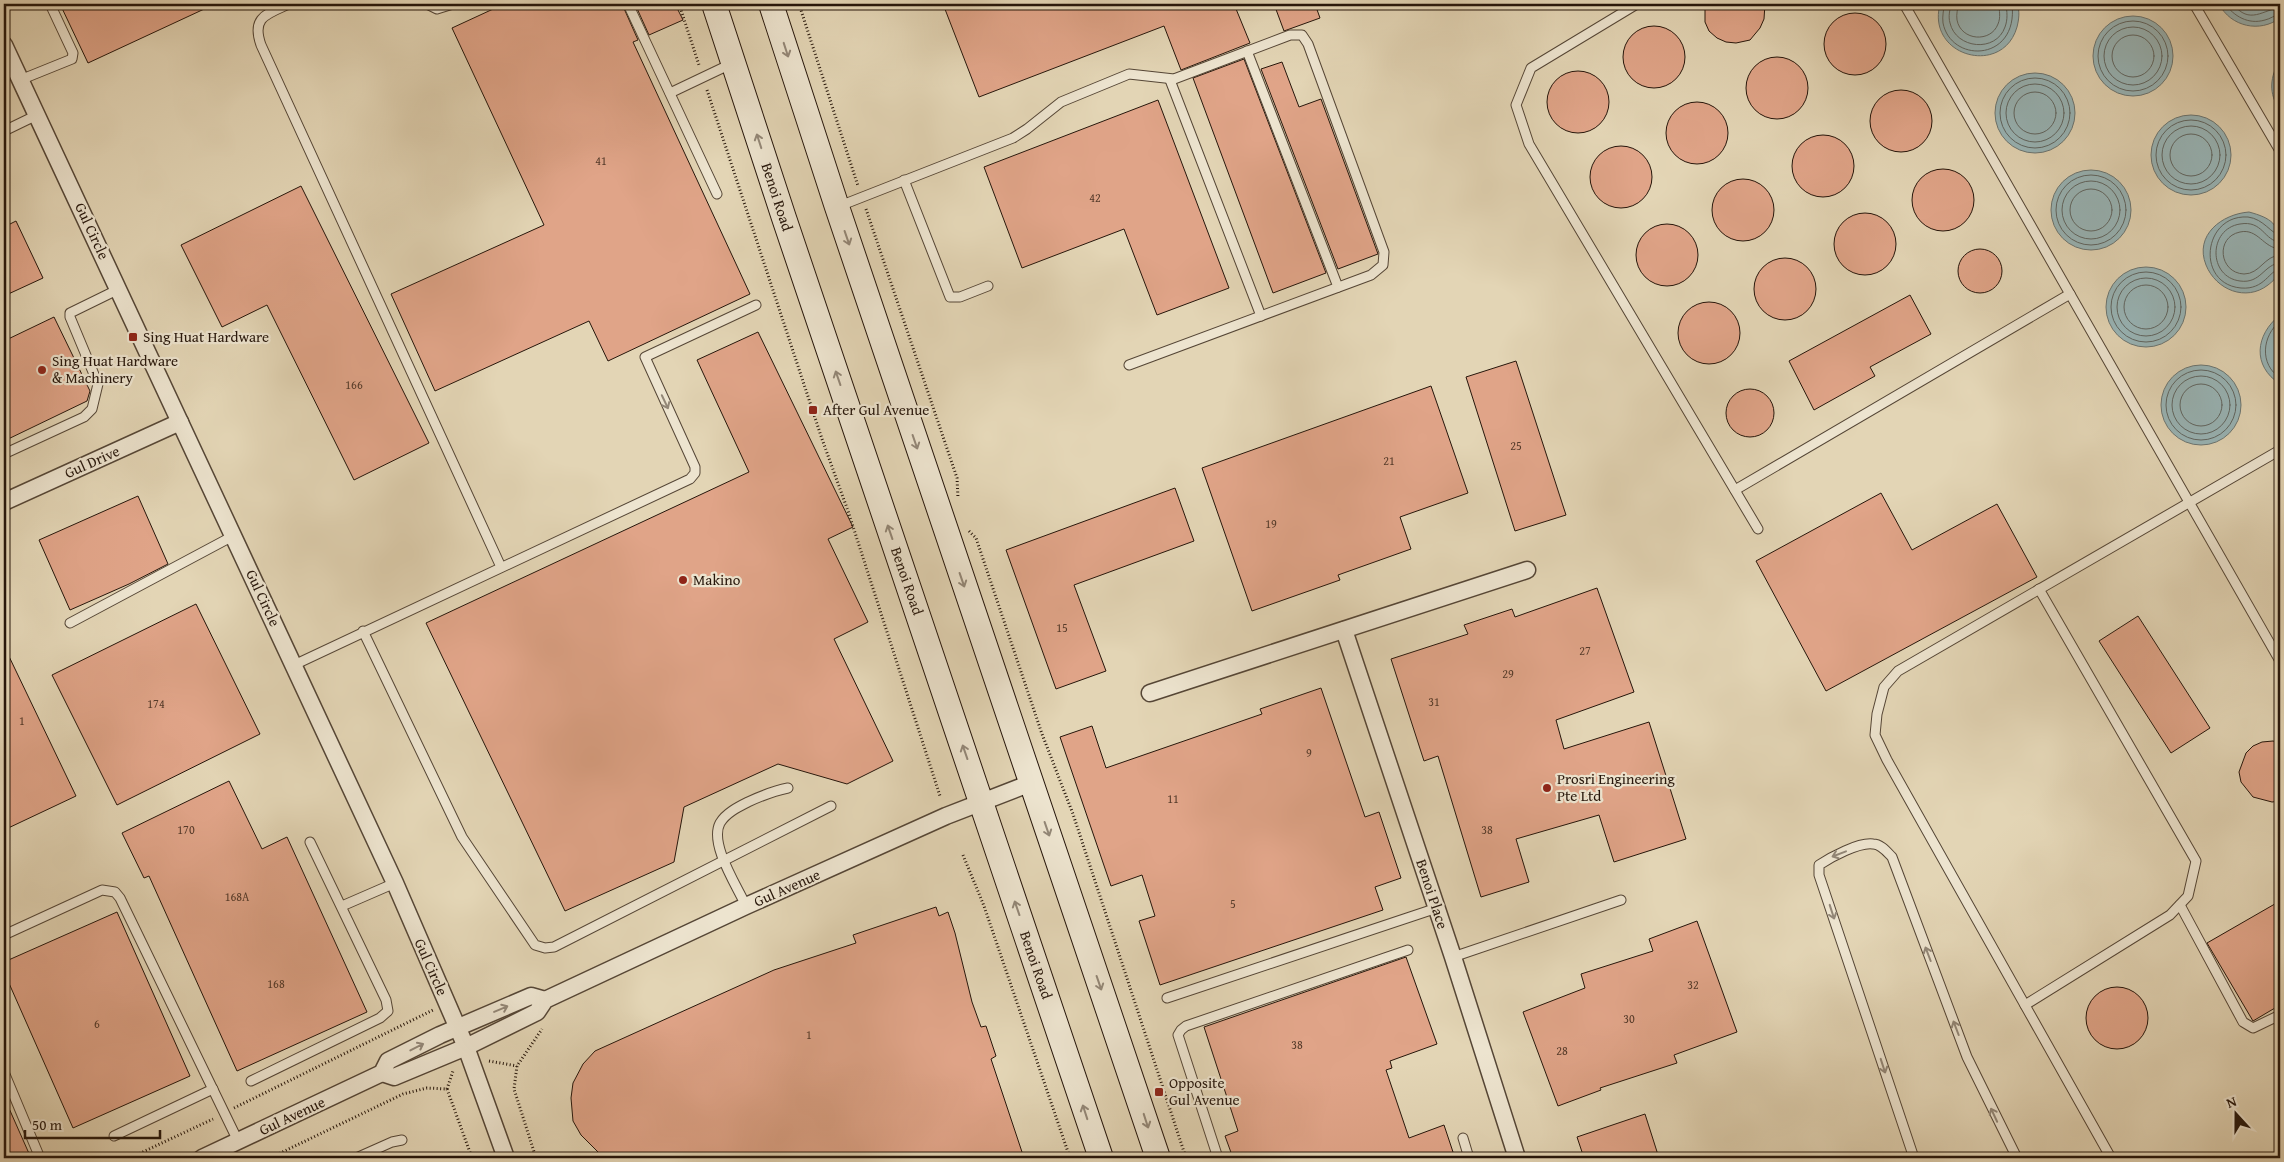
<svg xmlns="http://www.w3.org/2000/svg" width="2284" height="1162" font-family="'Gentium Book Plus',serif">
<rect width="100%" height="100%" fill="#e3d5b5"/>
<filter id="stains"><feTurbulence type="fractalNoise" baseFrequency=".004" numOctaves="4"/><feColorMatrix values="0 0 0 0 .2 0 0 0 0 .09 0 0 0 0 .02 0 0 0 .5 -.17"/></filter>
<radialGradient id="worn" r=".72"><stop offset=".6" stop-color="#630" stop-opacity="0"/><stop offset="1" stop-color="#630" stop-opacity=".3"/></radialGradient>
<g fill="#99b6b8" stroke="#6b7673">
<path d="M1940 4H2017C2020 11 2019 19 2017 27 2003 77 1926 57 1940 4Z"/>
<path d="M2219 4H2280V18C2260 33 2231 27 2219 4Z"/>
<circle cx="2133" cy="56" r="40"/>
<path d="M2280 60V110C2268 94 2270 76 2280 60Z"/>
<circle cx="2035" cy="113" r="40"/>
<circle cx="2191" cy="155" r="40"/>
<circle cx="2091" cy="210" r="40"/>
<path d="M2249 212C2271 218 2280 224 2280 247 2280 254 2282 264 2280 270 2279 276 2273 281 2268 285 2246 302 2216 290 2206 265 2194 235 2222 214 2249 212Z"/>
<circle cx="2146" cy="307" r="40"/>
<path d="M2280 315V384C2252 366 2255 335 2280 315Z"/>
<circle cx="2201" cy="405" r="40"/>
</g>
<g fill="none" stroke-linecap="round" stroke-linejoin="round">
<g stroke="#606662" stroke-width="1">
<path d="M1944 4C1944 10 1942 16 1943 23 1951 64 2019 62 2012 4"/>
<path d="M1951 4C1950 10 1948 16 1950 23 1956 49 1996 53 2005 27 2008 19 2007 12 2006 4"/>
<path d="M1958 4C1958 9 1956 14 1957 20 1961 41 1991 43 1998 24 2001 17 1999 11 1999 4"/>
<path d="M2225 4C2234 16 2248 25 2265 20 2270 19 2275 15 2280 14"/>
<path d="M2233 4C2250 26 2263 9 2280 8"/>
<circle cx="2133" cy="56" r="35"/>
<circle cx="2133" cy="56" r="29"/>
<circle cx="2133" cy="56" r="21"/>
<circle cx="2035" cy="113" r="35"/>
<circle cx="2035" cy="113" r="29"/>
<circle cx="2035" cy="113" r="21"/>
<circle cx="2191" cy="155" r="35"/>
<circle cx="2191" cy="155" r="29"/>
<circle cx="2191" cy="155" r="21"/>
<circle cx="2091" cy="210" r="35"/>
<circle cx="2091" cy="210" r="29"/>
<circle cx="2091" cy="210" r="21"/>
<path d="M2280 235C2271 234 2264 219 2248 217 2203 214 2195 284 2241 288 2265 290 2269 270 2280 269"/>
<path d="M2280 242C2264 241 2263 220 2240 224 2208 229 2208 277 2240 281 2261 284 2264 264 2280 263"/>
<path d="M2280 249C2263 248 2258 228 2240 232 2215 237 2219 273 2244 274 2260 274 2264 256 2280 255"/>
<circle cx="2146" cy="307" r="35"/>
<circle cx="2146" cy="307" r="29"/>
<circle cx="2146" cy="307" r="22"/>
<path d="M2280 321C2262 336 2259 364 2280 378"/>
<circle cx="2201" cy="405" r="35"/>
<circle cx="2201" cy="405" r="29"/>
<circle cx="2201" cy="405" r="21"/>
</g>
</g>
<g fill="#e0a488" stroke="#26160b">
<polygon points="60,4 215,4 88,63"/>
<polygon points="504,4 622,4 638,40 633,42 750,294 608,361 589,321 435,391 391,294 544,225 452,28"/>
<polygon points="635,4 675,4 683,20 649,35"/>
<polygon points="943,4 1234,4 1250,43 1181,70 1164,26 979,97"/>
<polygon points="1274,4 1315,4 1320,18 1284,31"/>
<polygon points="1705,4 1765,4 1764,19 1760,28 1750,40 1736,43 1726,42 1717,38 1709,31 1705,22"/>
<circle cx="1855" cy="44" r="31"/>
<circle cx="1654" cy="57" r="31"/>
<circle cx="1777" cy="88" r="31"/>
<polygon points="1244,59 1326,273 1273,293 1193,78"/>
<polygon points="1282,62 1299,107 1321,99 1378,254 1338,269 1261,69"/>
<circle cx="1578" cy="102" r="31"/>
<circle cx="1901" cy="121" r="31"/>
<polygon points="1158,100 1229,288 1157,315 1124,229 1022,268 984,167"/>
<circle cx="1697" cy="133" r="31"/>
<circle cx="1823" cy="166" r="31"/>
<circle cx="1621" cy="177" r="31"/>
<circle cx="1943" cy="200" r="31"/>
<circle cx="1743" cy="210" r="31"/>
<polygon points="301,186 429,443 354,480 267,305 222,327 181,245"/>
<circle cx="1865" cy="244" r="31"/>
<polygon points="16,221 43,278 4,296 4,227"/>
<circle cx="1667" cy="255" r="31"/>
<circle cx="1980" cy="271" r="22"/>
<circle cx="1785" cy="289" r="31"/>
<polygon points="1910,295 1931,334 1870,367 1875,376 1814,410 1789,361"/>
<circle cx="1709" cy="333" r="31"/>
<polygon points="54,317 90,391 87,401 4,441 4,341"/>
<polygon points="758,332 853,527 828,539 868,622 834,639 893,761 847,784 778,764 684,807 674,862 565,911 426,623 749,472 697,360"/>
<polygon points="1516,361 1566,515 1515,531 1466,377"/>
<polygon points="1431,386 1468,493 1400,517 1411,549 1338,575 1340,580 1252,611 1202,468"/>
<circle cx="1750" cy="413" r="24"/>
<polygon points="1175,488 1194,541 1074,585 1106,671 1056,689 1006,550"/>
<polygon points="1881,493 1912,550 1997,504 2037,577 1826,691 1756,561"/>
<polygon points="138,496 168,564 129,584 70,610 39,540"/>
<polygon points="1597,588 1634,692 1556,720 1564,749 1649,722 1686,839 1614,862 1599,815 1516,839 1529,882 1481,897 1438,756 1424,761 1391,659 1468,634 1464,625 1512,609 1515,617"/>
<polygon points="196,604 260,734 117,805 52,675"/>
<polygon points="2138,616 2210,728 2171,753 2099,641"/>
<polygon points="4,646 76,796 4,830"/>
<polygon points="1321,688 1365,817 1379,812 1401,878 1375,887 1383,910 1160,985 1139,921 1155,916 1142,875 1111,886 1060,737 1092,726 1106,768 1262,714 1260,709"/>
<polygon points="2273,741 2280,743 2280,801 2272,802 2253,797 2241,782 2239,772 2246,753 2253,746 2262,742"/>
<polygon points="229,781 262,849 287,837 367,1012 237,1071 149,876 144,878 122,833"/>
<polygon points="2280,901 2280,1005 2253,1021 2207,943"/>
<polygon points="936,907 939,916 948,912 955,933 972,1002 981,1027 986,1026 996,1056 991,1059 1024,1158 604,1158 581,1135 573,1121 571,1098 573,1083 583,1064 595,1051 774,970 856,943 853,935"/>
<polygon points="117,912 190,1076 73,1128 4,972 4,962"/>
<polygon points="1697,921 1737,1032 1674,1055 1677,1063 1600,1088 1601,1090 1558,1106 1523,1012 1585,988 1581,974 1653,951 1649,939"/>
<polygon points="1406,957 1437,1044 1390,1061 1392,1068 1386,1070 1409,1138 1444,1125 1455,1158 1233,1158 1225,1136 1238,1131 1204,1027"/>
<circle cx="2117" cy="1018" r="31"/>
<polygon points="4,1097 31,1158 4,1158"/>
<polygon points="1645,1114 1659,1158 1584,1158 1577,1137"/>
</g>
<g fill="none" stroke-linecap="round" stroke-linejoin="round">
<defs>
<g id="lane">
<path d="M289 4C267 14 251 17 261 45L501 567"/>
<polyline points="427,4 437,9 453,4"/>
<polyline points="628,4 717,194"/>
<polyline points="1637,4 1531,68 1516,105 1529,144 1758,529"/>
<polyline points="1904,4 2280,661"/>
<polyline points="2194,4 2280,151"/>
<polyline points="1247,51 1338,287"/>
<polyline points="20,80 72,59 73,53 50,4"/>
<polyline points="1170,80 1261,316"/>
<polyline points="670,93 733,63"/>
<polyline points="4,131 37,115"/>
<polyline points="904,180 950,297 960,297 988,286"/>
<polyline points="837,207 1013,138 1027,129 1061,102 1129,74 1174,79 1290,35 1302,35 1308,44 1384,252 1383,265 1371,275 1129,365"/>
<polyline points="6,453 84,417 92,409 98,384 70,317 70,313 119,289"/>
<polyline points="1735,490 2070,294"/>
<polyline points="70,623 233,536"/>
<polyline points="363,631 462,837 535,945 545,948 554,947 831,806"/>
<polyline points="294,665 690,479 695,473 695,467 645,357 756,305"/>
<polyline points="2180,905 2243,1022 2253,1028 2280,1015"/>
<polyline points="342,906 395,883"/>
<path d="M746 906C737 886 709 844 720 823 726 813 738 807 748 802 761 796 773 791 788 788"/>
<polyline points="4,935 102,890 115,892 120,898 238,1141"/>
<polyline points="1453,957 1621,900"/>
<polyline points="1167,998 1437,908"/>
<polyline points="2025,1005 2170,915 2188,896 2196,861 2039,589"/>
<polyline points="4,1072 40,1158"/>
<polyline points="251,1081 380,1018 388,1011 386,1000 310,842"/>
<polyline points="114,1136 213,1089"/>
<polyline points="1463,1138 1469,1158"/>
<polyline points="356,1158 392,1142 402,1140"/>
<polyline points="1218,1158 1178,1035 1181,1030 1186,1026 1408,950"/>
<path d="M1914 1158 1819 875V865C1831 857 1859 842 1873 844 1881 844 1887 852 1892 857L1967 1057 2017 1158"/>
<polyline points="2111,1158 1887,760 1875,735 1877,714 1884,687 1898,671 2280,450"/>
</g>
<g id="street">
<polyline points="4,45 395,883 466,1047 506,1158"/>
<polyline points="4,502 180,422"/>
<polyline points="1344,630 1453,957 1517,1158"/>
<polyline points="1150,693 1527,570"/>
<polyline points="382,1073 394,1077 466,1047 537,1012 545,1000 746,906 946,816 1031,783"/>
<polyline points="202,1158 382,1073 388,1061 440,1035 531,996 545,1000"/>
</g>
<g id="secondary">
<polyline points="714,4 784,218 1101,1158"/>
<polyline points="771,4 837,207 1158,1158"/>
</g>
</defs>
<use href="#lane" stroke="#554636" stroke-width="11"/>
<use href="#street" stroke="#554636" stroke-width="19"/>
<use href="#secondary" stroke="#26160b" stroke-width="26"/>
<g stroke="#26160b" stroke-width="3" stroke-dasharray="1 2.5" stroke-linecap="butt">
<polyline points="679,4 699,65"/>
<polyline points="799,4 858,186"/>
<polyline points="707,90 822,439 848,511 940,796"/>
<polyline points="866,209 957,478 958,498"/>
<polyline points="969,531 976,538 1042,734 1073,814 1186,1158"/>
<polyline points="963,855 984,906 1070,1158"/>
<polyline points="489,1061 517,1066"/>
<polyline points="447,1089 453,1071"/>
<polyline points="234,1108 433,1010"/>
<polyline points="130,1158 213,1119"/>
<polyline points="270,1158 403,1094 427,1088 447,1089 472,1158"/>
<polyline points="536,1158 514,1089 517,1066 542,1029"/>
</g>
<use href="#lane" stroke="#ede4cf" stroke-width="9"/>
<use href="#street" stroke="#ede4cf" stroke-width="16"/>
<use href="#secondary" stroke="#ede4cf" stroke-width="24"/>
</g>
<defs><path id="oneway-shaft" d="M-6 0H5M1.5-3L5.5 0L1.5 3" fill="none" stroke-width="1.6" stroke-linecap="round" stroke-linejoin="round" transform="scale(1.25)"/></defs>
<g stroke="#938777">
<use href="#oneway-shaft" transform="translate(786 50) rotate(72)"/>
<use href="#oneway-shaft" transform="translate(759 141) rotate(-108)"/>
<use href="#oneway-shaft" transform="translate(847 238) rotate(71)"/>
<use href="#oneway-shaft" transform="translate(838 378) rotate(-109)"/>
<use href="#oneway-shaft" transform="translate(665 402) rotate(65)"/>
<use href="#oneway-shaft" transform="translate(915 442) rotate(71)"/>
<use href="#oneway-shaft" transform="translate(890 532) rotate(-109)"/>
<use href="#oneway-shaft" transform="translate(962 580) rotate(71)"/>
<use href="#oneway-shaft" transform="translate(965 752) rotate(-109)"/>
<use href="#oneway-shaft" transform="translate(1047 829) rotate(71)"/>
<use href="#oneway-shaft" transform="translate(1839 854) rotate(159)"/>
<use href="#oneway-shaft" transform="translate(1017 908) rotate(-109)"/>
<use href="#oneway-shaft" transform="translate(1832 912) rotate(72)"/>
<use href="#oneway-shaft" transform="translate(1928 954) rotate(-111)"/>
<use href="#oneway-shaft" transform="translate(1099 983) rotate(71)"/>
<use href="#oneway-shaft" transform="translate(501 1009) rotate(-23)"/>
<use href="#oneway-shaft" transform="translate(1956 1028) rotate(-111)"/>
<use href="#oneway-shaft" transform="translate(417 1047) rotate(-27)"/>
<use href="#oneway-shaft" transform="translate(1883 1066) rotate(72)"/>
<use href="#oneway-shaft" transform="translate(1085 1112) rotate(-108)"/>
<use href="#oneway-shaft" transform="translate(1994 1115) rotate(-115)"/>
<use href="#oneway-shaft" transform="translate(1146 1121) rotate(72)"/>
</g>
<g fill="#8f2418" stroke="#ede4cf" stroke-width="2">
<rect x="128" y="332" width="10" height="10" rx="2.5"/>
<circle cx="42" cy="370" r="5"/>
<rect x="808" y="405" width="10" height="10" rx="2.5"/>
<circle cx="683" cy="580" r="5"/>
<circle cx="1547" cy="788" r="5"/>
<rect x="1154" y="1087" width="10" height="10" rx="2.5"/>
</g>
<g text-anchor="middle" stroke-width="4.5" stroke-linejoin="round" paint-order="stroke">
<g font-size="12" fill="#543a2a">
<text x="601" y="165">41</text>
<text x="1095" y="202">42</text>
<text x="354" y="389">166</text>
<text x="1516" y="450">25</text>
<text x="1389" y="465">21</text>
<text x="1271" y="528">19</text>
<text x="1062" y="632">15</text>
<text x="1585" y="655">27</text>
<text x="1508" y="678">29</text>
<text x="1434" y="706">31</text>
<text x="156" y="708">174</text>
<text x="22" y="725">1</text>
<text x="1309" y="757">9</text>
<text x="1173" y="803">11</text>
<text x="186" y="834">170</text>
<text x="1487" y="834">38</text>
<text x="237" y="901">168A</text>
<text x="1233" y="908">5</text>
<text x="276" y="988">168</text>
<text x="1693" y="989">32</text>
<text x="1629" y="1023">30</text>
<text x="97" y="1028">6</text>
<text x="809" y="1039">1</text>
<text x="1297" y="1049">38</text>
<text x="1562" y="1055">28</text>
</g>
<g font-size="15" fill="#26160b" stroke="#ede4cf">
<text transform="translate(777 197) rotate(72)" y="5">Benoi Road</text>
<text transform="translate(92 231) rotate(65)" y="5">Gul Circle</text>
<text transform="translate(92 462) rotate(-24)" y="5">Gul Drive</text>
<text transform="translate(907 581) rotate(71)" y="5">Benoi Road</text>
<text transform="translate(263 598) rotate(65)" y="5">Gul Circle</text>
<text transform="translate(787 888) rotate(-24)" y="5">Gul Avenue</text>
<text transform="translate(1432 894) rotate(72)" y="5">Benoi Place</text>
<text transform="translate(1036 965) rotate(71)" y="5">Benoi Road</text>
<text transform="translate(431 967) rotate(66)" y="5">Gul Circle</text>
<text transform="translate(292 1116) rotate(-25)" y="5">Gul Avenue</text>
</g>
<g font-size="15" fill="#26160b" stroke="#ede4cf" text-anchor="start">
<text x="143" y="342">Sing Huat Hardware</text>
<text x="52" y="366">Sing Huat Hardware<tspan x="52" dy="17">&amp; Machinery</tspan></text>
<text x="823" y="415">After Gul Avenue</text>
<text x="693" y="585">Makino</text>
<text x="1557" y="784">Prosri Engineering<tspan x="1557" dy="17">Pte Ltd</tspan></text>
<text x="1169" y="1088">Opposite<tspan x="1169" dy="17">Gul Avenue</tspan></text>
</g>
</g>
<rect width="2284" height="1162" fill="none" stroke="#e3d5b5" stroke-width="20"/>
<rect x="5" y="5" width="2274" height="1152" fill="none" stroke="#26160b" stroke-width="2.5"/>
<rect x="10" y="10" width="2264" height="1142" fill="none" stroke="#26160b"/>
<g transform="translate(2236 1114) rotate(339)" stroke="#ede4cf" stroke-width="4" paint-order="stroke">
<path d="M0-4L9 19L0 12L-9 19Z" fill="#26160b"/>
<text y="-8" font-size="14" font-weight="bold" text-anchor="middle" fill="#26160b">N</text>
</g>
<path d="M25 1130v8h135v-8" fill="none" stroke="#26160b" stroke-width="2.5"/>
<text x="32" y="1130" font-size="15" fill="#26160b" stroke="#ede4cf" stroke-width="4" paint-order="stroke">50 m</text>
<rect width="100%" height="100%" filter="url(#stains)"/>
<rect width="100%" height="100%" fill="url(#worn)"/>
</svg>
